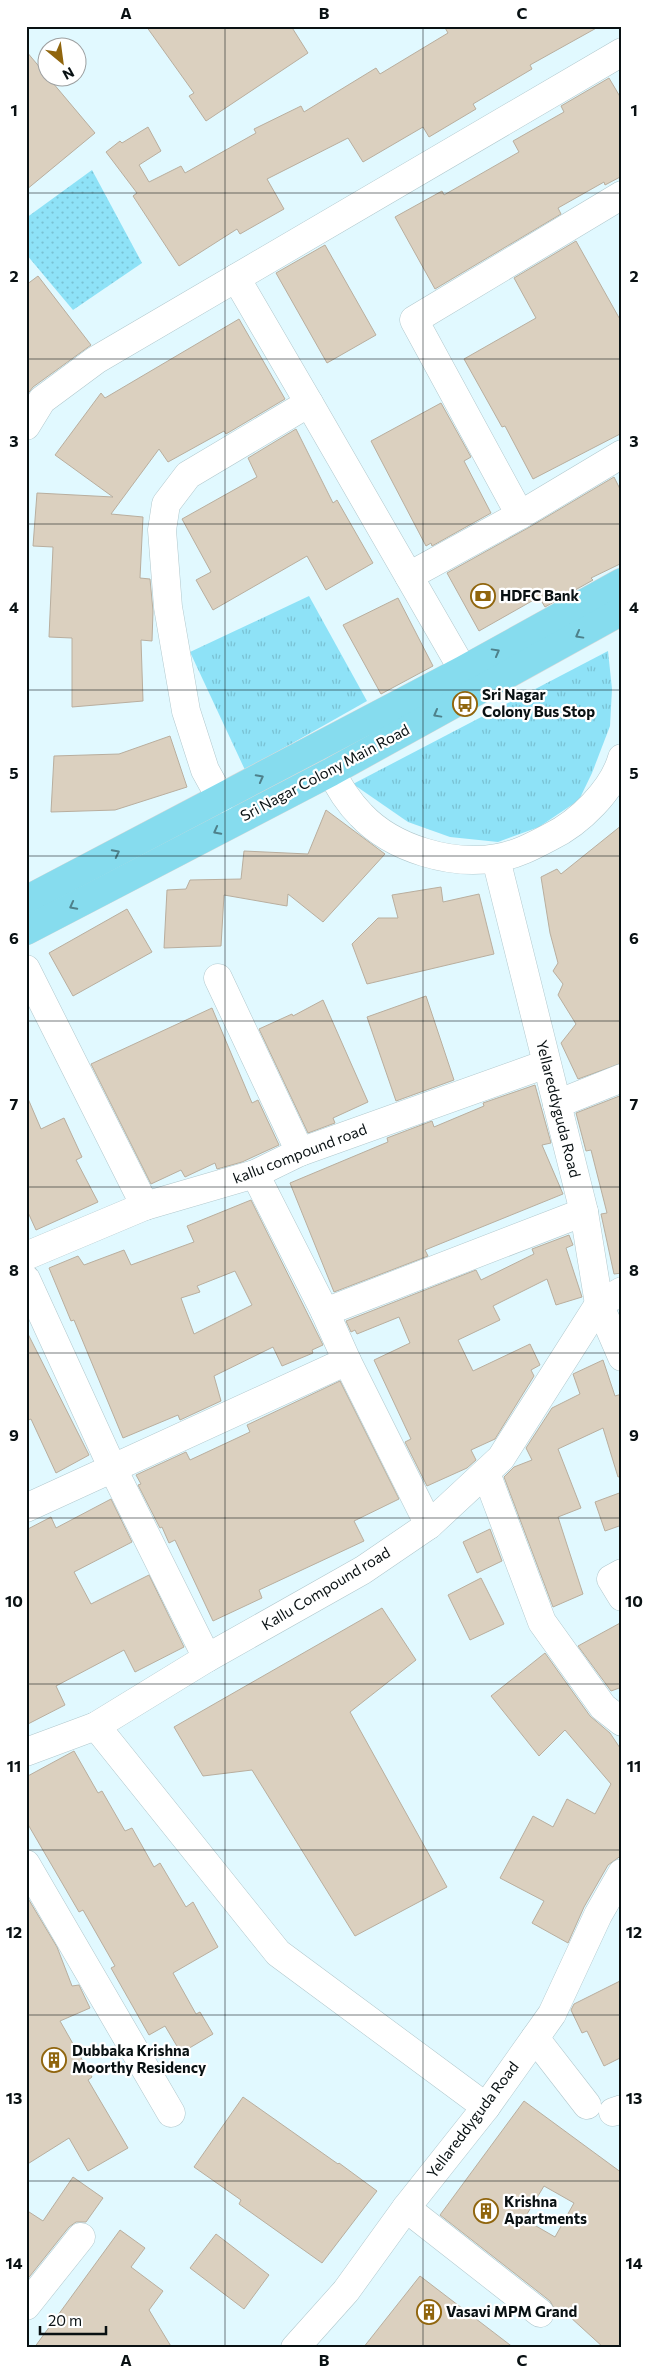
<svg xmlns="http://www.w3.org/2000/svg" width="648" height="2374" font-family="Commissioner,sans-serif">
<defs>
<pattern id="grass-dots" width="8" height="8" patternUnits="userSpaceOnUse" patternTransform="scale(1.25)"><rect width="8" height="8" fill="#8ee2f7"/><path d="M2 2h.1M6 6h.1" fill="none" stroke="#79c1d3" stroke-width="1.8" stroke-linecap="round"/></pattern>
<pattern id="park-tufts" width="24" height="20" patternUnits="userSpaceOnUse" patternTransform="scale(1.25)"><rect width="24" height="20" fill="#8ee2f7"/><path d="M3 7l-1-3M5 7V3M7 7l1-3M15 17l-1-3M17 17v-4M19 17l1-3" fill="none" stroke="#79c1d3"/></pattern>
</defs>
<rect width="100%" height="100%" fill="#e1f9ff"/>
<polygon fill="url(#grass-dots)" points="92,170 142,263 73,310 26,254 26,218"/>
<g fill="url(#park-tufts)">
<polygon points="309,596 367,701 245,770 190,652"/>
<polygon points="608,651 612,689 610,726 592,773 579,800 539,827 498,842 450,837 408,822 353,784"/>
</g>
<g fill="#dbd0bf" stroke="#b9ae9e" fill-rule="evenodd">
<polygon points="146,26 291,26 308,53 206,121 189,96 194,93"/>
<polygon points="444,26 600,26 530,65 532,69 473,104 476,109 429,137 423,127 363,162 348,138 267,179 284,209 240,234 237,229 179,266 133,196 137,193 106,152 120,141 122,143 148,127 161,151 139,165 149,182 181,166 185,173 256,133 254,129 301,106 304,112 376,68 380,74 448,33"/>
<polygon points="26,51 95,133 26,190"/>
<polygon points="609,78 622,100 622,176 605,185 604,182 558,208 561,214 435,289 395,217 442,191 444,195 519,152 513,141 564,112 561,106"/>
<polygon points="576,241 622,323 622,433 533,479 505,426 502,427 464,359 536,318 514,278"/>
<polygon points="325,245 376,335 327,363 276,273"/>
<polygon points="38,276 91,345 33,387 26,396 26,285"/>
<polygon points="239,319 285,399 226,434 224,431 168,462 159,449 111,514 143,517 140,578 150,579 153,611 152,641 141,640 143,701 72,707 72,638 49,637 53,547 33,546 37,493 113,497 55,455 101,393 105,398"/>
<polygon points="441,403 471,457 464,461 491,513 432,546 431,543 426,546 371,441"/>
<polygon points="296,429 333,503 337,500 373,563 326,590 307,556 213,610 196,580 211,572 182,519 257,477 248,458"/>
<polygon points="614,477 622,493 622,563 591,578 593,580 545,607 539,597 479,631 447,573 528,528"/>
<polygon points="398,598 433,666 381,694 343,625"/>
<polygon points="170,736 187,787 115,810 51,812 54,756 119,754"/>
<polygon points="326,810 385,854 323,922 288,894 287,906 224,895 221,946 164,948 167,890 186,889 190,880 241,879 244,851 308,854"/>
<polygon points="622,825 622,1063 578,1079 561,1043 576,1024 558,995 563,984 553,971 558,963 550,933 541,877 557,869 561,874"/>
<polygon points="441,887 443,902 479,894 494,954 367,984 352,944 378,918 398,918 392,895"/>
<polygon points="127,909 152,952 73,996 49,953"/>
<polygon points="426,996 454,1080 396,1101 367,1017"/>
<polygon points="323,1000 368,1102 333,1118 335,1123 308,1133 259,1029 292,1014 293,1016"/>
<polygon points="212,1008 252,1103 258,1100 279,1145 242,1162 217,1169 215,1163 185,1177 181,1170 151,1184 91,1064"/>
<polygon points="535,1085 551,1143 542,1145 563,1194 425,1250 428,1256 334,1292 290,1183 388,1142 387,1138 432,1121 434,1127 484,1106 483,1103"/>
<polygon points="26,1094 41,1129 64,1118 82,1157 76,1160 98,1202 36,1230 26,1208"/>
<polygon points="622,1095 622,1273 614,1274 601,1214 607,1213 591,1150 586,1151 576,1113"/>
<path d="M251 1200 323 1345 312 1350 313 1353 282 1366 273 1347 214 1376 221 1401 180 1420 178 1415 123 1438 74 1320 71 1321 49 1268 78 1256 84 1265 124 1250 131 1265 194 1242 187 1226ZM235 1271 252 1305 194 1334 181 1298 200 1292 197 1286Z"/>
<polygon points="569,1235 573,1245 566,1248 582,1297 556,1305 547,1279 493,1306 500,1320 458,1340 473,1371 530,1344 540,1365 531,1370 534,1376 495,1439 471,1450 476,1460 467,1468 427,1486 405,1442 411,1439 374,1360 410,1343 399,1317 357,1334 355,1330 351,1332 346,1321 476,1270 481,1280 534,1254 532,1249"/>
<polygon points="26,1330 89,1455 56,1473 31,1419 26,1421"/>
<polygon points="603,1360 615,1396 622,1394 622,1476 618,1477 603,1428 558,1449 581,1508 558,1517 583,1594 553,1607 504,1477 514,1467 532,1460 526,1448 552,1408 580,1394 573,1374"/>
<polygon points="340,1381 399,1499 354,1521 364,1541 259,1590 262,1598 213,1621 175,1540 169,1543 162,1527 160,1528 138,1485 141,1484 136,1475 186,1452 190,1460 250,1432 247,1425"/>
<polygon points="622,1492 622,1525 605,1531 595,1502"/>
<polygon points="111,1499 132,1542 74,1572 91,1604 149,1575 184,1647 135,1672 124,1650 56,1686 65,1705 26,1725 26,1530 51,1517 56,1528"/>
<polygon points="490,1529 502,1561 477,1573 463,1542"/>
<polygon points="481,1578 504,1624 470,1640 448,1595"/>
<polygon points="382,1608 416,1660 350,1712 447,1887 355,1936 252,1770 203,1776 174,1727"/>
<polygon points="622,1622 622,1687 611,1691 578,1646"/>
<polygon points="545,1653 590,1716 610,1733 622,1751 622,1855 608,1865 584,1907 568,1943 532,1923 544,1901 500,1878 533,1816 553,1827 567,1799 595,1814 611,1784 565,1730 539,1756 491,1696"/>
<polygon points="74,1751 98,1793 102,1791 125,1831 132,1828 154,1867 160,1863 186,1907 193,1902 218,1947 173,1973 196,2014 200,2012 213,2034 181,2053 165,2026 149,2035 111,1968 115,1966 83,1910 79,1912 26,1821 26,1777"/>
<polygon points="26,1895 57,1947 72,1986 79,1985 90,2008 60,2021 92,2077 88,2080 128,2148 88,2171 69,2138 26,2165"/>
<polygon points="622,1980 622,2057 604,2066 587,2031 582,2033 571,2010 574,2004"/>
<polygon points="243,2097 338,2164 339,2163 377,2191 322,2263 239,2204 241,2200 194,2167"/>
<path d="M524 2101 622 2173V2348H604L569 2316 567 2319 555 2310 550 2301 440 2215ZM544 2186 574 2203 555 2237 524 2219Z"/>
<polygon points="73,2177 103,2198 86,2222 76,2222 69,2227 26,2281 26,2210 43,2221"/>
<polygon points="120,2230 145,2248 131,2267 163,2291 149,2310 172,2348 34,2348"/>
<polygon points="216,2234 269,2275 244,2309 190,2268"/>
<polygon points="420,2276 514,2348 363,2348"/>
</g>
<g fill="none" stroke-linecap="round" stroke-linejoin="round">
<defs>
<g id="minor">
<polyline points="622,195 414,320 520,515 622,454"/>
<polyline points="309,403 463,670"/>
<polyline points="26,426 42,400 96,360 622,52"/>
<polyline points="409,576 520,515"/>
<path d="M331 772C340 788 348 802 361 815 393 849 452 866 497 858 516 855 533 846 550 837 579 823 613 790 622 758"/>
<polyline points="221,799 205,770 186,711 168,607 162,530 166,504 188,475 309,403 236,278"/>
<polyline points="496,859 584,1212 599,1304 622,1357"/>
<polyline points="26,969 145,1206"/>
<polyline points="218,978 300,1152"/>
<polyline points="557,1104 622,1078"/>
<polyline points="255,1174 325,1312"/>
<polyline points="26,1256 145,1206 255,1174 300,1152 546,1064"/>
<polyline points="26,1279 112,1467 207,1658"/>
<polyline points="347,1361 429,1525"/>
<polyline points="486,1473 542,1622 603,1707 622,1722"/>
<polyline points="26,1508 347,1361 325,1312 584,1212"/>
<polyline points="622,1573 611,1579 622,1597"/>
<polyline points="96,1726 278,1953 486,2107"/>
<polyline points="26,1752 96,1726 207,1658 363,1570 429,1525 501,1458 599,1304 622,1291"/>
<polyline points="26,1864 171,2113"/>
<polyline points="535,2038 587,2105"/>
<polyline points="613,2112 622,2109"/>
<polyline points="406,2208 540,2313"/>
<polyline points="26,2306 81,2237"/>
<polyline points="295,2348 346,2291 406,2208 486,2107 552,2014 598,1915 622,1873"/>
</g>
<g id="major">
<polyline points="26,900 463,670 622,582"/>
<polyline points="26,931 331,772 622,611"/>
</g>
</defs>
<use href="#minor" stroke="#b1c8cd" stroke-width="29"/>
<use href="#major" stroke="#d8d9d9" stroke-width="29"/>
<use href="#minor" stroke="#fff" stroke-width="28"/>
<use href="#major" stroke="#86dcee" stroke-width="28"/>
</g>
<defs><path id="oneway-chevron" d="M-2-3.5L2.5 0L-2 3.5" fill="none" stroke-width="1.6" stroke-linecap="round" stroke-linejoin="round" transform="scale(1.25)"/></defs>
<g stroke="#4e818b">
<use href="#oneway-chevron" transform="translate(579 635) rotate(151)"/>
<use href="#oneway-chevron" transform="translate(496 652) rotate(-29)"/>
<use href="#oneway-chevron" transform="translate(437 714) rotate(151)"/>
<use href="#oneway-chevron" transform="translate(260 778) rotate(-28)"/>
<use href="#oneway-chevron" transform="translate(217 831) rotate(152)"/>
<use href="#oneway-chevron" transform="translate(116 853) rotate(-27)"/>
<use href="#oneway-chevron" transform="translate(73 906) rotate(152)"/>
</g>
<path fill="none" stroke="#091113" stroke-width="1" stroke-opacity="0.55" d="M225 26V2348M423 26V2348M26 193H622M26 359H622M26 524H622M26 690H622M26 856H622M26 1021H622M26 1187H622M26 1353H622M26 1518H622M26 1684H622M26 1850H622M26 2015H622M26 2181H622"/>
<defs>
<symbol id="bank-ring" viewBox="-11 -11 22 22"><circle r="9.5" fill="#fff" stroke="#90650d" stroke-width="1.5"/><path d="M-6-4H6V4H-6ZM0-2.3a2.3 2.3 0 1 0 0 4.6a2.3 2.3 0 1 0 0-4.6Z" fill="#90650d"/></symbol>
<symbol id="bus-ring" viewBox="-11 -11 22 22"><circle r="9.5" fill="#fff" stroke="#90650d" stroke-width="1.5"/><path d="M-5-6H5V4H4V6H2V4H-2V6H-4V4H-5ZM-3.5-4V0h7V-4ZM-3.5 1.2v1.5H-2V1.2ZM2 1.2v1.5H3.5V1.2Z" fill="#90650d"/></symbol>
<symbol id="building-ring" viewBox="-11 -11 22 22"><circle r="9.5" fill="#fff" stroke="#90650d" stroke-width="1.5"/><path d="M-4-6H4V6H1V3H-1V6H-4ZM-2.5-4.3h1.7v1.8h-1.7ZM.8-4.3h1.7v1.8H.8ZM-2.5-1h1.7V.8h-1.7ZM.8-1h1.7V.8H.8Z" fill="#90650d"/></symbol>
</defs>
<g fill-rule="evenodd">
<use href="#bank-ring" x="469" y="582" width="28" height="28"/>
<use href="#bus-ring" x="451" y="690" width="28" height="28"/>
<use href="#building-ring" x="40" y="2046" width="28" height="28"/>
<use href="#building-ring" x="472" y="2197" width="28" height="28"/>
<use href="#building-ring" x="415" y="2298" width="28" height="28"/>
</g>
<g text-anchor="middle" stroke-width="4.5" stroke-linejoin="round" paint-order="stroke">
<g font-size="15" font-weight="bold" fill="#091113" stroke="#fff" text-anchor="start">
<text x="500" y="601">HDFC Bank</text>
<text x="482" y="700">Sri Nagar<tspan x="482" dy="17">Colony Bus Stop</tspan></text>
<text x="72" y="2056">Dubbaka Krishna<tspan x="72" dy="17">Moorthy Residency</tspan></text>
<text x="504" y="2207">Krishna<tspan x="504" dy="17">Apartments</tspan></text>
<text x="446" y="2317">Vasavi MPM Grand</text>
</g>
<g font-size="15" fill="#091113" stroke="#fff">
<text transform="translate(325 773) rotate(-28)" y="5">Sri Nagar Colony Main Road</text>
<text transform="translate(558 1109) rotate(76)" y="5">Yellareddyguda Road</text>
<text transform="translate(300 1154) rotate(-21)" y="5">kallu compound road</text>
<text transform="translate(326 1589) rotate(-31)" y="5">Kallu Compound road</text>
<text transform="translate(473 2120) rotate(-53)" y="5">Yellareddyguda Road</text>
</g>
</g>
<rect width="648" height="2374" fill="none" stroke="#ffffff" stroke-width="55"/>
<g transform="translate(62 62) rotate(151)"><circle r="24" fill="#ffffff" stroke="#9da0a1"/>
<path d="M0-4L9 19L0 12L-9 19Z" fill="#90650d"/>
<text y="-8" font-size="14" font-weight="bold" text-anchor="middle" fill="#091113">N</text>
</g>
<path d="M40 2326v8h66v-8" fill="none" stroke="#091113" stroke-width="2.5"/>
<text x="48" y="2326" font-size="15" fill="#091113" stroke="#ffffff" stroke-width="4" paint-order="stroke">20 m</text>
<rect x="28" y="28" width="592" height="2318" fill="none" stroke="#091113" stroke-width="2"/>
<g font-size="16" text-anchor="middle" font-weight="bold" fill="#091113">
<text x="126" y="19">A</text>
<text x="324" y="19">B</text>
<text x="522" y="19">C</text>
<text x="14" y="116">1</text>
<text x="634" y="116">1</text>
<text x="14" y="282">2</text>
<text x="634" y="282">2</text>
<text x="14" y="447">3</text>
<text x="634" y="447">3</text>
<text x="14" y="613">4</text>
<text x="634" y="613">4</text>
<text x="14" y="779">5</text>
<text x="634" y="779">5</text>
<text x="14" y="944">6</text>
<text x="634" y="944">6</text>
<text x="14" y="1110">7</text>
<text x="634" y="1110">7</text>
<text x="14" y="1276">8</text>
<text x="634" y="1276">8</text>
<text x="14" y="1441">9</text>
<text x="634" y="1441">9</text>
<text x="14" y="1607">10</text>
<text x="634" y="1607">10</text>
<text x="14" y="1772">11</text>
<text x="634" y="1772">11</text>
<text x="14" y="1938">12</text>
<text x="634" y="1938">12</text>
<text x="14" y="2104">13</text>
<text x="634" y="2104">13</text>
<text x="14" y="2269">14</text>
<text x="634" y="2269">14</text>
<text x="126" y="2366">A</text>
<text x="324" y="2366">B</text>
<text x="522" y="2366">C</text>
</g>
</svg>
